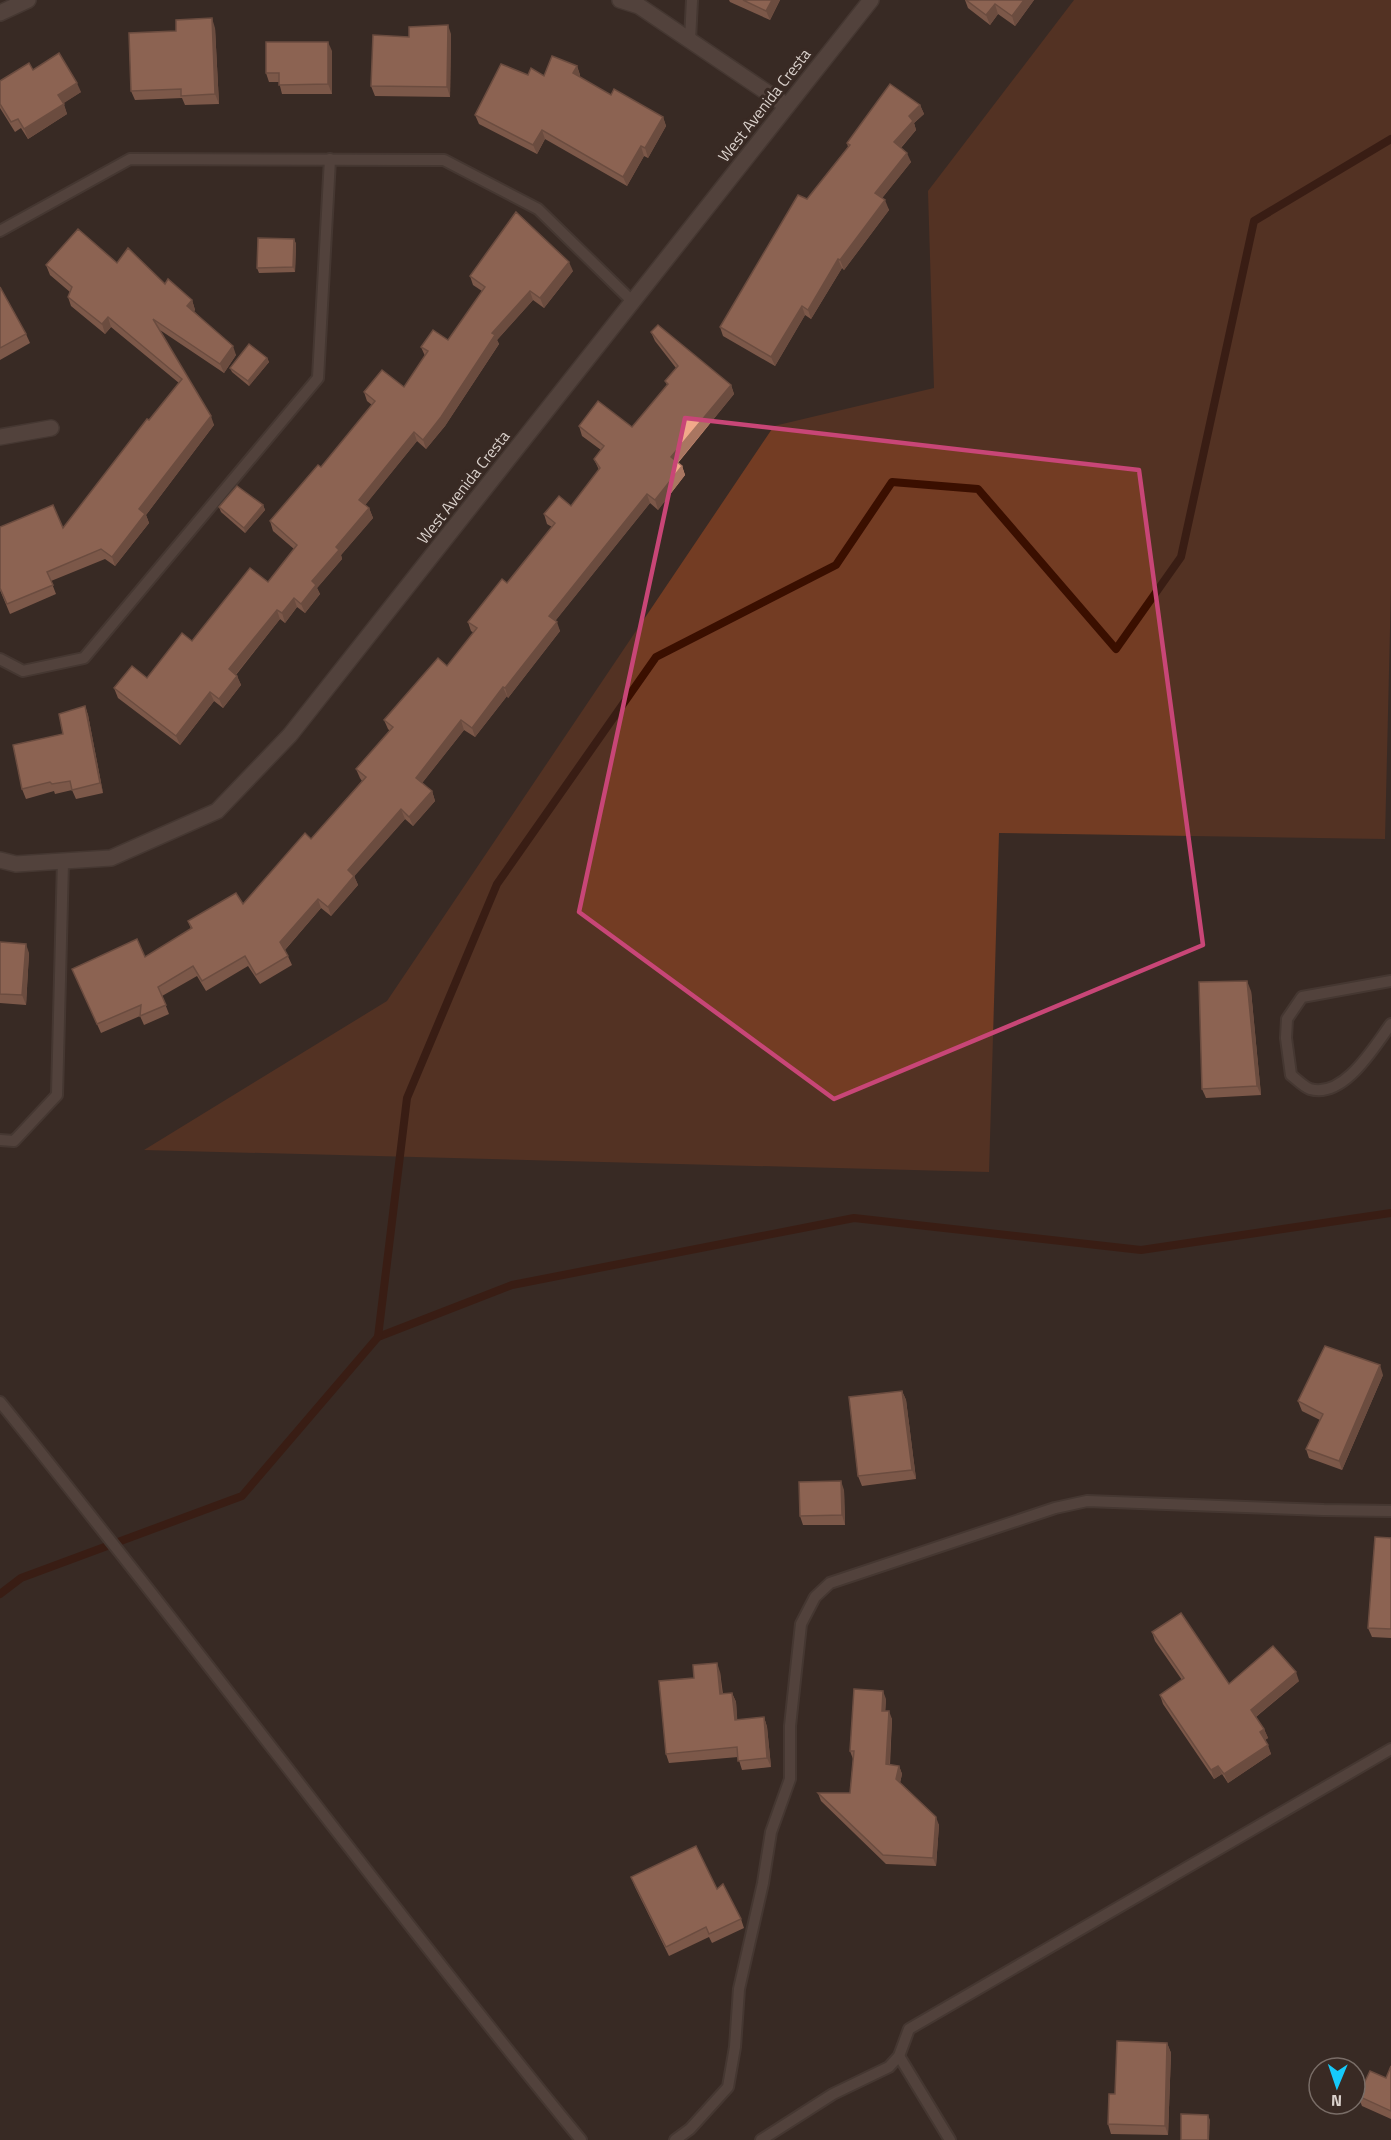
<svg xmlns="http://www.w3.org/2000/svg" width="1391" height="2140" font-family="'Titillium Web',sans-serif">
<rect width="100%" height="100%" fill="#392a24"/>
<polygon fill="#733c23" points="1074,0 1391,0 1391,587 1385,839 999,833 989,1172 144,1150 387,1001 774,426 934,388 928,191"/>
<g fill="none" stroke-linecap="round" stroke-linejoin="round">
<g stroke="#3a0f00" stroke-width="8">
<polyline points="378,1337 512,1285 854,1218 1141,1250 1391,1213"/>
<polyline points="0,1594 21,1578 242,1496 378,1337 407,1098 497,884 656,657 836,565 892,482 978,489 1116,649 1181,557 1254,221 1391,139"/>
</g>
<defs>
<g id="service">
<polyline points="690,40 692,0"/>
<polyline points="0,231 130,159 444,160 538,209 632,301"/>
<polyline points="0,659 23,671 84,658 318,378 330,159"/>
<path d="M1391 981 1302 997 1287 1019 1286 1038 1291 1075C1296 1079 1304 1087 1310 1089 1344 1099 1374 1047 1391 1024"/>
<polyline points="0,1140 14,1141 57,1095 63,861"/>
<path d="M0 1402C197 1645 383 1898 581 2140"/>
<polyline points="899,2056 950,2140"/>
<polyline points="675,2140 690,2129 728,2087 735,2047 739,1989 763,1883 771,1832 790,1779 790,1726 801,1624 815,1597 830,1583 1055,1508 1087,1501 1324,1510 1391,1511"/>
<polyline points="761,2140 833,2094 889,2067 899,2056 909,2029 1391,1749"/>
</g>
<g id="minor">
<polyline points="620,0 639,6 787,106"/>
<polyline points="0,13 28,0"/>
<polyline points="0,437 51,428"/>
<polyline points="0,860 16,864 111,858 217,811 290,735 871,0"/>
</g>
</defs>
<use href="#service" stroke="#544842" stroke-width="14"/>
<use href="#minor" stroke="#544842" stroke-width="18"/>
<use href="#service" stroke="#72615a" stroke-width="10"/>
<use href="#minor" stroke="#72615a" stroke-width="15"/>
</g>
<g fill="#cf9177">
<polygon points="729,0 780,0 770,20 730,2"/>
<polygon points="965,0 1034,0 1015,26 998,14 990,25 968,8"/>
<polygon points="215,28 219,104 185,105 182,98 135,100 131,91"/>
<polygon points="451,34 450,97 375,96 371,86 409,37"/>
<polygon points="332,51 332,94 282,94 279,82 269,82 266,73"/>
<polygon points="577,66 580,75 579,77 611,95 663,117 666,126 648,158 644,156 627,186 545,139 537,154 479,124 475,115 528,75 544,76"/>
<polygon points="33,70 81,92 63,103 67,114 28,139 21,128 15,132 0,108 0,81"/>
<polygon points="920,105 924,114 914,123 916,130 901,148 911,162 882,198 889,210 844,270 842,268 811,319 805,315 775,366 723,336 720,327 807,199 848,147 847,143"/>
<polygon points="294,239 296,244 295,272 259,273 257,268"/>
<polygon points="117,263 165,284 192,300 195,310 194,311 236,355 224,373 160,330 214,425 146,515 149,523 115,566 105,559 51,581 56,594 10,614 0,590 0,527 63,528 179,383 111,327 105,334 71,306 68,297 70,292 50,275 46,265"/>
<polygon points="573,271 544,308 533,300 497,340 499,344 445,426 426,449 417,441 365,505 369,508 373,518 341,555 342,559 317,588 320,594 305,613 297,607 285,623 280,619 236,675 237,676 241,685 223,708 214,701 180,745 118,698 114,688 147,678 268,582 294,549 273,531 270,521 321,467 372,405 367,401 364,392 404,387 425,356 421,347 448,340 482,291 473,285 470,276"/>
<polygon points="0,287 26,334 30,343 0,360"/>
<polygon points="651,332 731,385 734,394 678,463 682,466 685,475 658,510 650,503 555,621 560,631 508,698 507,696 475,737 464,730 422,783 432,791 435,801 413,826 405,819 354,876 358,885 331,916 321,908 285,950 292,965 260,984 248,966 206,991 197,976 162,996 169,1014 144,1025 140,1016 101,1033 72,969 145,957 191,929 188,921 243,904 311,839 362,781 360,778 356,769 390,731 388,729 384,720 447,666 474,633 471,631 468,622 507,583 552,527 547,524 544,514 571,506 599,470 594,459 601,450 582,436 579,426 632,427 667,385 665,381 676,368 655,341"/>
<polygon points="267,358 269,362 249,386 232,372 230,368"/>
<polygon points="263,505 265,510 245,533 221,512 219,507"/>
<polygon points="85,706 88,715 103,793 76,799 72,790 55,794 54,791 26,799 22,789"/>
<polygon points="0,942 29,953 26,1005 0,1003"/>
<polygon points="1251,991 1261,1095 1206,1098 1202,1089"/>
<polygon points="1383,1375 1342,1470 1309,1458 1306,1449 1320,1420 1302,1411 1298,1401"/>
<polygon points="902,1391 906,1400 916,1479 862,1486 858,1476"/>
<polygon points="844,1490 845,1525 803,1525 800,1516"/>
<polygon points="1391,1538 1391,1638 1372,1637 1368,1628"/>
<polygon points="1152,1632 1229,1684 1299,1681 1256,1717 1264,1729 1268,1738 1265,1740 1271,1754 1228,1783 1222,1774 1214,1779 1163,1704 1160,1695 1182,1680 1155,1641"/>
<polygon points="720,1672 723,1694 732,1693 736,1702 737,1720 764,1717 767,1727 771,1767 742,1770 738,1757 669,1763 666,1754"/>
<polygon points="886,1699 885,1711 892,1719 890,1765 899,1766 902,1774 900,1783 939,1825 936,1866 886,1864 821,1801 818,1793 850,1793 853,1759 850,1751"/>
<polygon points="631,1877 717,1889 741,1919 744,1928 712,1943 709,1937 669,1956 635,1887"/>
<polygon points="1167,2043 1171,2053 1168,2135 1111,2134 1108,2124 1115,2094"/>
<polygon points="1391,2066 1391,2119 1362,2106 1358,2096 1386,2078"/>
</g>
<g fill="#a97661">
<polygon points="772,0 780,0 770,20 766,11"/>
<polygon points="1024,0 1034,0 1015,26 1012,16"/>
<polygon points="995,4 998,14 990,25 986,15"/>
<polygon points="212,18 215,28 219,104 215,94"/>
<polygon points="448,25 451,34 450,97 447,87"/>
<polygon points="328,42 332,51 332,94 328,84"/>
<polygon points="577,66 580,75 576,82 573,73"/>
<polygon points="77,83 81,92 61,105 58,95"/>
<polygon points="64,104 67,114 28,139 24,129"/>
<polygon points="920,105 924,114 914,123 916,130 897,152 894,142 909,116"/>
<polygon points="663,117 666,126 648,158 645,148"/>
<polygon points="542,130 545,139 537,154 533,145"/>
<polygon points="641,146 644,156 627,186 623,177"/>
<polygon points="907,153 911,162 879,202 875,193"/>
<polygon points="885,200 889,210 844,270 840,260"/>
<polygon points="294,239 296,244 295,272 293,267"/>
<polygon points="838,259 842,268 811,319 808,310"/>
<polygon points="569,262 573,271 544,308 540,298"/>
<polygon points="530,291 533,300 497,340 499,344 445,426 426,449 423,440 492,333"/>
<polygon points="192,300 195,310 191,315 187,306"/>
<polygon points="802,306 805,315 775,366 771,357"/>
<polygon points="108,317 111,327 105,334 102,324"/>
<polygon points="233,346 236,355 224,373 220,364"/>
<polygon points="267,358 269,362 249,386 248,381"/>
<polygon points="731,385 734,394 674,467 671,457"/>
<polygon points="211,416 214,425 146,515 149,523 115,566 112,557 139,509"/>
<polygon points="414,432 417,441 362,509 359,500"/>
<polygon points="682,466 685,475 658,510 655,500"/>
<polygon points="647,494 650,503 552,625 549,616"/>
<polygon points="263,505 265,510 245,533 244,528"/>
<polygon points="369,508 373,518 341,555 342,559 317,588 320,594 305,613 301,604 312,581 336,547"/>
<polygon points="294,598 297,607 285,623 282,613"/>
<polygon points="277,610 280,619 232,679 229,669"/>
<polygon points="557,622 560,631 508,698 505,688"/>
<polygon points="237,676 241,685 223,708 219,699"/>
<polygon points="503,687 507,696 475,737 472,728"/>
<polygon points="210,692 214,701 180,745 176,736"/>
<polygon points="85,706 88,715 103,793 100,783"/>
<polygon points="461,720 464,730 419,787 416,778"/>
<polygon points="432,791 435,801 413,826 409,817"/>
<polygon points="401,809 405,819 351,880 348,870"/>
<polygon points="354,876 358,885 331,916 328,907"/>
<polygon points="318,899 321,908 283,952 280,942"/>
<polygon points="26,944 29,953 26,1005 22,995"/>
<polygon points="1247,981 1251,991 1261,1095 1257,1086"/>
<polygon points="1380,1365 1383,1375 1342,1470 1339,1461"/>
<polygon points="902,1391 906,1400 916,1479 912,1470"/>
<polygon points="841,1481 844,1490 845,1525 842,1515"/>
<polygon points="717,1663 720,1672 723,1704 720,1694"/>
<polygon points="1296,1672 1299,1681 1254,1718 1251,1710"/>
<polygon points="883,1691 886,1699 885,1719 882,1711"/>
<polygon points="732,1693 736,1702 738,1729 735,1720"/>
<polygon points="889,1711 892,1719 889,1772 886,1764"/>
<polygon points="764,1717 767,1727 771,1767 767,1758"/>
<polygon points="1264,1729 1268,1738 1263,1741 1260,1732"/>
<polygon points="1268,1745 1271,1754 1228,1783 1224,1774"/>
<polygon points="899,1766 902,1774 899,1787 896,1779"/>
<polygon points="1218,1766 1222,1774 1214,1779 1211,1770"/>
<polygon points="936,1817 939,1825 936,1866 933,1858"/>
<polygon points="1167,2043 1171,2053 1168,2135 1165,2126"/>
<polygon points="1208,2115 1210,2120 1209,2140 1208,2140"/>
</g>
<g fill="#f1a98a" stroke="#a97661" stroke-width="1.5">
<polygon points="743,0 772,0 766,11"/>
<polygon points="966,0 1024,0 1012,16 995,4 986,15"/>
<polygon points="212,18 215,94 181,96 181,89 131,91 129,33 176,31 176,20"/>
<polygon points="448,25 447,87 371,86 373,35 409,37 409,27"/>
<polygon points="266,42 328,42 328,84 279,85 279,73 266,73"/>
<polygon points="59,53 77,83 58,95 64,104 24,129 18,119 11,122 0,104 0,81 29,63 33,70"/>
<polygon points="552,56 577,66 573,73 611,95 614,89 663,117 645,148 641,146 623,177 542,130 533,145 475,115 501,64 528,75 531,68 544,76"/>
<polygon points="890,84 920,105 909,116 913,121 894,142 907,153 875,193 885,200 840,260 838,259 808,310 802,306 771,357 720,327 798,195 807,199 850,145 847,143"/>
<polygon points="516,212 569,262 540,298 530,291 492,333 495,335 441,417 423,440 414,432 359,500 369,508 336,547 339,550 312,581 316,585 301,604 294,598 282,613 277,610 229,669 237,676 219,699 210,692 176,736 114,688 132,666 147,678 182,633 192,641 250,568 268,582 297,545 270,521 318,465 321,467 375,401 364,392 382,370 404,387 428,351 421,347 433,330 448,340 485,287 470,276"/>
<polygon points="78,229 117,263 128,248 165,284 168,279 192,300 187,306 233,346 220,364 153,319 211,416 139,509 145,514 112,557 101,549 47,572 53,585 7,604 0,588 0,527 53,505 63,528 147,419 149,420 182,379 108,317 102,324 68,297 72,287 46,265"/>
<polygon points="258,238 294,239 293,267 257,268"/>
<polygon points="0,287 26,334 0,348"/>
<polygon points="658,325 731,385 671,457 682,466 655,500 647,494 549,616 557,622 505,688 503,687 472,728 461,720 416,778 432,791 409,817 401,809 348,870 354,876 328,907 318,899 280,942 288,956 256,975 245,956 202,981 193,966 158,987 166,1005 140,1016 141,1005 97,1024 72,969 137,939 145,957 192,928 188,921 236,893 243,904 305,833 311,839 366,777 356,769 393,727 384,720 438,658 447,666 477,628 468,622 502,579 507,583 555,523 544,514 559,496 571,506 600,468 594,459 604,446 579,426 598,401 632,427 668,384 665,381 678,366 651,332"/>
<polygon points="249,344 267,358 248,381 230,368"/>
<polygon points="237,486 263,505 244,528 219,507"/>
<polygon points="85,706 100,783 72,790 70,781 52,784 50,782 22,789 13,745 63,734 59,714"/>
<polygon points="0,942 26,944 22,995 0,994"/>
<polygon points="1247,981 1257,1086 1202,1089 1199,982"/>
<polygon points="1325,1346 1380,1365 1339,1461 1306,1449 1323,1414 1298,1401"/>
<polygon points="902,1391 912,1470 858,1476 849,1397"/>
<polygon points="841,1481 842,1515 800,1516 799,1482"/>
<polygon points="1375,1537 1391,1538 1391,1629 1368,1628"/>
<polygon points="1181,1613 1229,1684 1273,1646 1296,1672 1251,1710 1264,1729 1260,1732 1268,1745 1224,1774 1218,1766 1211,1770 1160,1695 1184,1678 1152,1632"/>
<polygon points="717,1663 720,1694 732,1693 735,1720 764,1717 767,1758 738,1761 737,1747 666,1754 659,1681 694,1678 693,1665"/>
<polygon points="854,1689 883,1691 882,1711 889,1711 886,1764 899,1766 896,1779 936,1817 933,1858 883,1855 818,1793 850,1793 854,1751 850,1751"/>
<polygon points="696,1846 717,1889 723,1884 741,1919 709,1934 706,1927 666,1947 631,1877"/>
<polygon points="1117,2041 1167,2043 1165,2126 1108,2124 1109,2094 1115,2094"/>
<polygon points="1391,2066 1391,2111 1358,2096 1370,2071 1386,2078"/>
<polygon points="1181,2114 1208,2115 1208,2140 1181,2140"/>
</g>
<path d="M0 0H1391V2140H0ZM685 418 1139 470 1203 945 834 1099 579 912Z" fill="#392a24" fill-opacity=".55" fill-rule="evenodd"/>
<path fill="none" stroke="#c84677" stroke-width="4.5" stroke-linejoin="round" d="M685 418 1139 470 1203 945 834 1099 579 912Z"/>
<g text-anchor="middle" stroke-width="6" stroke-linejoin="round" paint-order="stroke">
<g font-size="16" fill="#dad1cc" stroke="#392a24">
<text transform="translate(764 105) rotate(-52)" y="6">West Avenida Cresta</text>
<text transform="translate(463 487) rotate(-52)" y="6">West Avenida Cresta</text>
</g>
</g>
<g transform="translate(1337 2086) rotate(182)"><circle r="28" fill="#392a24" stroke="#796d67" stroke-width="1.5"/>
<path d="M0-4.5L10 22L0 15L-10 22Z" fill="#16cafb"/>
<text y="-9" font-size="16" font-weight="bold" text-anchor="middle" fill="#dad1cc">N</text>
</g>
</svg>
